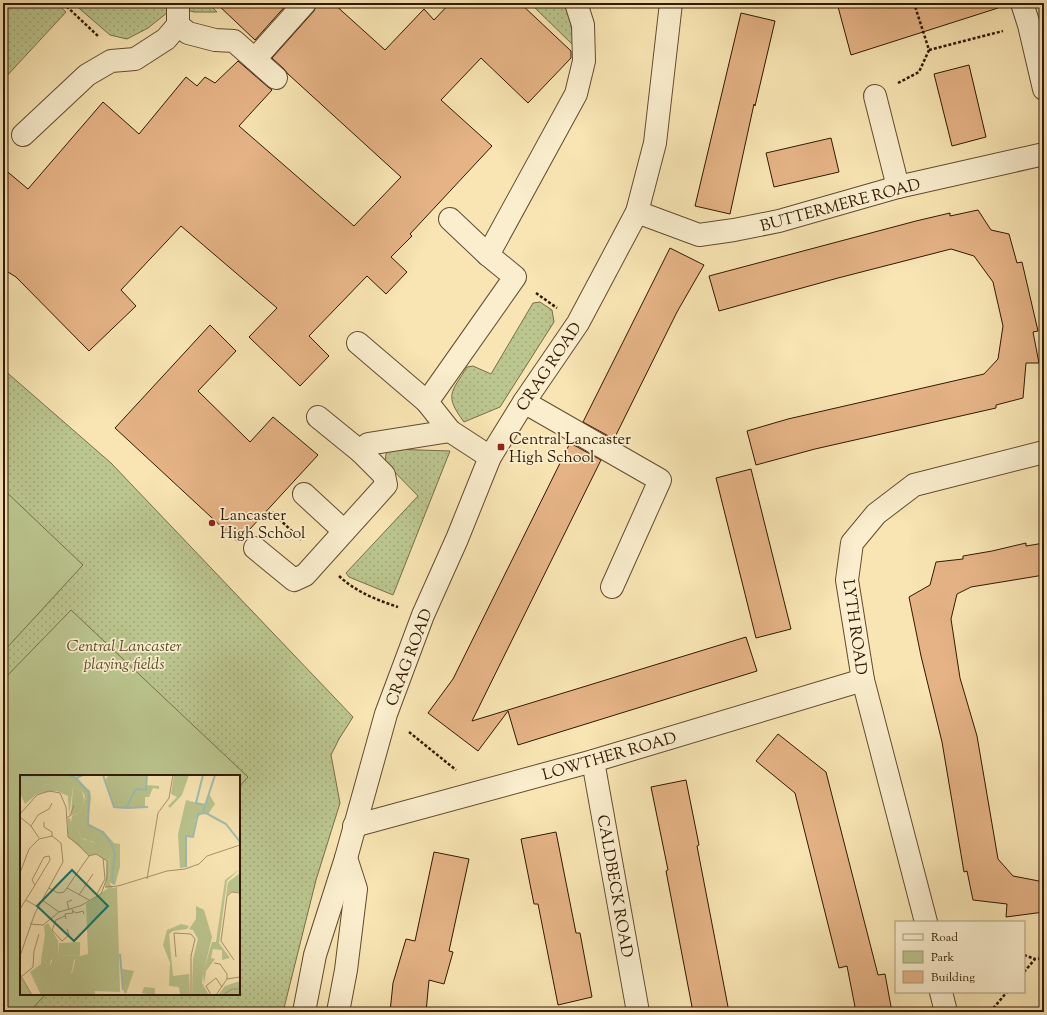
<svg xmlns="http://www.w3.org/2000/svg" width="1047" height="1015" font-family="'Sorts Mill Goudy',serif">
<defs>
<pattern id="green-dots" width="8" height="8" patternUnits="userSpaceOnUse"><rect width="8" height="8" fill="#bbc58e"/><path d="M2 2h.1M6 6h.1" fill="none" stroke="#a1a979" stroke-width="1.8" stroke-linecap="round"/></pattern>
</defs>
<rect width="100%" height="100%" fill="#f8e5b3"/>
<filter id="stains"><feTurbulence type="fractalNoise" baseFrequency=".005" numOctaves="4"/><feColorMatrix values="0 0 0 0 .2 0 0 0 0 .09 0 0 0 0 .02 0 0 0 .5 -.17"/></filter>
<radialGradient id="worn" r=".72"><stop offset=".6" stop-color="#630" stop-opacity="0"/><stop offset="1" stop-color="#630" stop-opacity=".3"/></radialGradient>
<g fill="url(#green-dots)" stroke="#766f48" fill-rule="evenodd">
<polygon points="3,3 56,3 66,12 3,80"/>
<polygon points="73,3 168,3 168,12 148,28 127,39 110,35"/>
<polygon points="185,3 208,3 217,12 194,12 187,10"/>
<polygon points="530,3 567,3 575,47"/>
<path d="M540 302 552 310 554 322 500 407 464 422C444 395 451 393 467 367L473 366 491 374 533 303Z"/>
<path d="M3 369 111 463 353 717 339 739 331 755 340 803 316 880 283 1012H3ZM21 776H239V994H21Z"/>
<polygon points="390,449 450,451 393,595 349,577 346,573 418,496 385,462 386,454"/>
</g>
<g fill="#bbc58e" stroke="#766f48">
<polygon points="3,489 83,565 3,652"/>
<polygon points="71,610 248,777 239,787 239,776 21,776 21,994 46,994 29,1012 3,1012 3,680"/>
</g>
<g fill="#e5b386" stroke="#311901">
<polygon points="216,3 288,3 255,40"/>
<polygon points="317,3 333,3 385,50 424,9 434,20 450,3 520,3 571,51 571,58 528,103 481,58 441,100 492,146 410,234 412,236 391,257 407,272 386,294 367,276 309,336 329,356 300,386 249,337 277,308 181,226 121,290 136,306 89,351 16,277 3,269 3,168 28,189 103,102 139,134 186,77 197,86 205,77 215,83 238,61 268,87 272,90 239,126 354,226 401,177 288,74 284,69 272,58 314,11"/>
<polygon points="837,3 997,3 998,8 851,55"/>
<polygon points="741,13 775,21 755,106 754,104 730,214 695,206"/>
<polygon points="969,65 986,137 952,146 934,74"/>
<polygon points="831,138 839,172 774,187 766,153"/>
<polygon points="978,210 991,230 1009,234 1017,263 1022,262 1038,331 1033,332 1039,363 1026,363 1023,398 996,405 996,408 815,449 756,465 747,431 788,419 984,374 998,359 1003,326 993,282 974,256 951,249 838,278 719,311 709,276 916,221 950,213 950,216"/>
<polygon points="670,248 704,265 677,312 614,439 583,422"/>
<polygon points="210,325 236,351 198,391 250,442 273,417 318,455 238,542 115,428"/>
<polygon points="570,443 601,460 472,721 746,637 757,671 518,745 508,711 478,751 428,713 453,679"/>
<polygon points="751,469 791,629 756,638 716,478"/>
<polygon points="1026,543 1026,546 1044,543 1044,575 971,587 957,594 951,619 960,678 977,736 998,859 1013,876 1044,882 1044,912 1006,917 1007,904 973,900 967,871 964,872 942,742 921,656 909,597 930,585 936,562 963,559 963,556 992,551"/>
<polygon points="778,734 826,772 878,975 885,974 892,1012 856,1012 847,966 839,968 795,793 756,761"/>
<polygon points="686,780 699,845 697,846 729,1012 693,1012 666,871 668,870 651,787"/>
<polygon points="556,832 576,933 580,933 592,997 558,1005 538,904 534,904 521,839"/>
<polygon points="434,852 469,859 449,951 453,952 444,984 429,980 426,1012 390,1012 393,983 406,939 415,941"/>
</g>
<g fill="none" stroke-linecap="round" stroke-linejoin="round">
<defs>
<g id="minor">
<polyline points="178,3 178,25 188,33 215,40 234,41 276,78"/>
<polyline points="1022,3 1029,25 1044,89"/>
<polyline points="255,59 305,3"/>
<polyline points="875,96 898,187"/>
<polyline points="23,135 87,75 111,61 135,59 166,39 178,25"/>
<polyline points="637,212 699,235 734,230 779,221 898,187 1044,154"/>
<polyline points="450,219 488,255 515,277 427,402 450,431 490,457"/>
<polyline points="488,255 576,94 584,61 583,25 576,3"/>
<polyline points="358,343 427,402"/>
<polyline points="524,402 660,480 612,587"/>
<polyline points="318,417 361,452"/>
<polyline points="304,494 344,531"/>
<polyline points="255,548 294,580 305,575 386,485 384,475 361,452 368,444 450,431"/>
<polyline points="593,761 638,1012"/>
<polyline points="354,826 593,761 863,680"/>
<polyline points="926,922 863,680 847,580 852,543 876,514 914,485 1044,452"/>
<polyline points="941,992 946,1012"/>
<polyline points="304,1012 315,955 346,858 386,714 423,615 457,539 490,457 524,402 578,323 637,212 655,143 671,3"/>
<polyline points="338,1012 346,970 356,889 346,858"/>
</g>
</defs>
<use href="#minor" stroke="#634c2e" stroke-width="24"/>
<g stroke="#311901" stroke-width="2.5" stroke-dasharray="3 2" stroke-linecap="butt">
<polyline points="63,3 99,37"/>
<polyline points="929,50 1003,31"/>
<polyline points="898,83 919,72 929,50 914,3"/>
<polyline points="536,293 557,308"/>
<polyline points="272,512 301,540"/>
<path d="M339 576C356 592 377 600 398 607"/>
<polyline points="409,732 456,770"/>
<polyline points="1024,955 1035,959"/>
<polyline points="1024,972 1035,959 1044,958"/>
<polyline points="990,1012 1007,992"/>
</g>
<use href="#minor" stroke="#faeece" stroke-width="22"/>
</g>
<g fill="#8f2418" stroke="#faeece" stroke-width="1.5">
<rect x="497" y="443" width="8" height="8" rx="2"/>
<circle cx="212" cy="523" r="4"/>
</g>
<g text-anchor="middle" stroke-width="3.5" stroke-linejoin="round" paint-order="stroke">
<g font-size="16" fill="#311901" stroke="#faeece">
<text transform="translate(840 204) rotate(-15)" y="6">BUTTERMERE ROAD</text>
<text transform="translate(548 366) rotate(-56)" y="6">CRAG ROAD</text>
<text transform="translate(856 627) rotate(82)" y="6">LYTH ROAD</text>
<text transform="translate(408 657) rotate(-69)" y="6">CRAG ROAD</text>
<text transform="translate(609 755) rotate(-16)" y="6">LOWTHER ROAD</text>
<text transform="translate(616 886) rotate(80)" y="6">CALDBECK ROAD</text>
</g>
<g font-size="16" fill="#311901" stroke="#faeece" text-anchor="start">
<text x="509" y="444">Central Lancaster<tspan x="509" dy="18">High School</tspan></text>
<text x="220" y="520">Lancaster<tspan x="220" dy="18">High School</tspan></text>
</g>
<g font-size="16" font-style="italic" fill="#5a4d2b" stroke="#faeece">
<text x="124" y="651">Central Lancaster<tspan x="124" dy="18">playing fields</tspan></text>
</g>
</g>
<g transform="translate(20 775)">
<rect width="220" height="220" fill="#f8e5b3"/>
<path d="M89 0H127L126 10 139 11V14L133 13 129 22H125V32L94 33 87 14 86 4ZM53 12 62 16 64 25 71 23 68 48 64 25 61 37 51 41ZM166 25 185 30 183 38 176 43 173 62 166 61V92L160 93 158 59ZM47 51 58 54 61 63 85 72 90 77 89 107 93 113 97 112 100 217 75 216V220H26L29 209 52 198 56 182 68 179 66 129 88 113 85 112 87 86 76 79 69 81 48 62ZM220 94 207 106 199 168 210 183 202 185V175L193 174 191 183 195 184 186 196 184 209 183 198 192 167H196L205 105ZM220 98V117H211L206 121 208 107ZM28 148 38 166 39 181H34L33 186 31 184 30 191 21 185 25 160 24 151ZM102 194 114 196 106 219 104 217ZM0 200 12 220H0Z" fill="#bbc58e"/>
<path d="M0 0H53L70 16 71 23 64 25 68 48 84 57 94 68 100 69V92L95 110 89 107 90 77 71 66 68 68 66 64 61 63 58 54 54 56 48 51 47 44 50 43 51 47 52 41 61 37 65 21 62 16 53 12 49 41 48 21 37 16 17 19 5 29 0 18ZM154 0H169L162 20 150 33 148 31 157 22 151 19ZM189 19 195 29 188 39 183 38ZM176 131 184 135 192 162 183 199 182 208 189 220H172L173 184 178 164 173 155 169 154 176 144ZM161 149 169 151 167 154 153 156 149 159 153 201 169 199 170 220H160L159 212 149 211 150 188 143 170 147 155ZM60 180 54 185 50 204 46 207 29 209 26 220H21L10 197 21 189V185L30 191 34 181ZM220 206V220H198L205 211ZM124 212 135 213V220L122 218Z" fill="#bbc58e"/>
<path d="M94 130V142L72 143V131ZM95 143 96 165 71 166 70 144ZM96 165 97 176 72 178V167ZM60 167V180L39 181V168ZM32 210 46 212 44 220H30Z" fill="#bbc58e"/>
<path fill="none" stroke="#9ebeb1" stroke-width="2" d="M49 0 56 3 63 0M83 0 94 32 106 33 116 14 126 15 127 0M183 0 176 28 185 30M0 1 33 0M56 3 69 18 68 50 83 57 92 70 95 79 92 105 94 109M107 33 128 32M183 37 195 0M166 92V61L173 62 178 39 186 38 206 49 220 67M100 179 103 215"/>
<path fill="none" stroke="#a8936c" stroke-width="1" d="M0 39 17 20 29 16 40 18 46 32 48 62 58 69 69 81M0 42 11 51 19 63M46 43 50 41 54 30M24 47V52L32 57V61M11 51 18 40 29 34 32 28M0 98 9 74 19 64 32 61 41 68 43 87 15 138 0 181M127 104 138 38 149 23 153 0M85 112 98 111 147 96 165 94 179 89 187 81 220 70M29 113 38 118 44 117 69 81M47 113 69 125M77 119 85 104 83 83M59 120 73 99M6 125 18 132M22 125 39 137M0 134 15 110 30 85 29 81 24 82 12 105 15 110M49 135 47 127 52 125M53 136 56 138 63 136 64 139M45 141 36 145 32 155 42 166 49 160 47 154M46 144 45 139 53 138 52 134M10 149 23 150 39 137 60 131 81 119 87 103V86L76 79 69 81M156 182 154 158 171 159 175 164 171 181V220M214 185 201 166 207 121 212 117 220 118M194 188 200 189 207 199V204L196 220M0 199 12 220M2 201 13 192 14 176 19 159M207 204 220 202M191 220 186 211 196 203 202 212M203 220 212 214H220"/>
<path fill="#0f766e" fill-opacity="0.15" stroke="#0f766e" stroke-width="2" d="M52 95 88 131 54 166 17 131Z"/>
<rect width="220" height="220" fill="none" stroke="#311901" stroke-width="2"/>
</g>
<rect width="1047" height="1015" fill="none" stroke="#f8e5b3" stroke-width="16"/>
<rect x="4" y="4" width="1039" height="1007" fill="none" stroke="#311901" stroke-width="2"/>
<rect x="8" y="8" width="1031" height="999" fill="none" stroke="#311901"/>
<rect x="895" y="921" width="130" height="72" fill="#faeece" stroke="#aa997c"/>
<rect x="903" y="934" width="20" height="6" fill="#faeece" stroke="#aa997c"/>
<text x="931" y="941" font-size="12" fill="#311901">Road</text>
<rect x="903" y="951" width="20" height="12" fill="#bbc58e" stroke="#aa997c"/>
<text x="931" y="961" font-size="12" fill="#311901">Park</text>
<rect x="903" y="971" width="20" height="12" fill="#e5b386" stroke="#aa997c"/>
<text x="931" y="981" font-size="12" fill="#311901">Building</text>
<rect width="100%" height="100%" filter="url(#stains)"/>
<rect width="100%" height="100%" fill="url(#worn)"/>
</svg>
